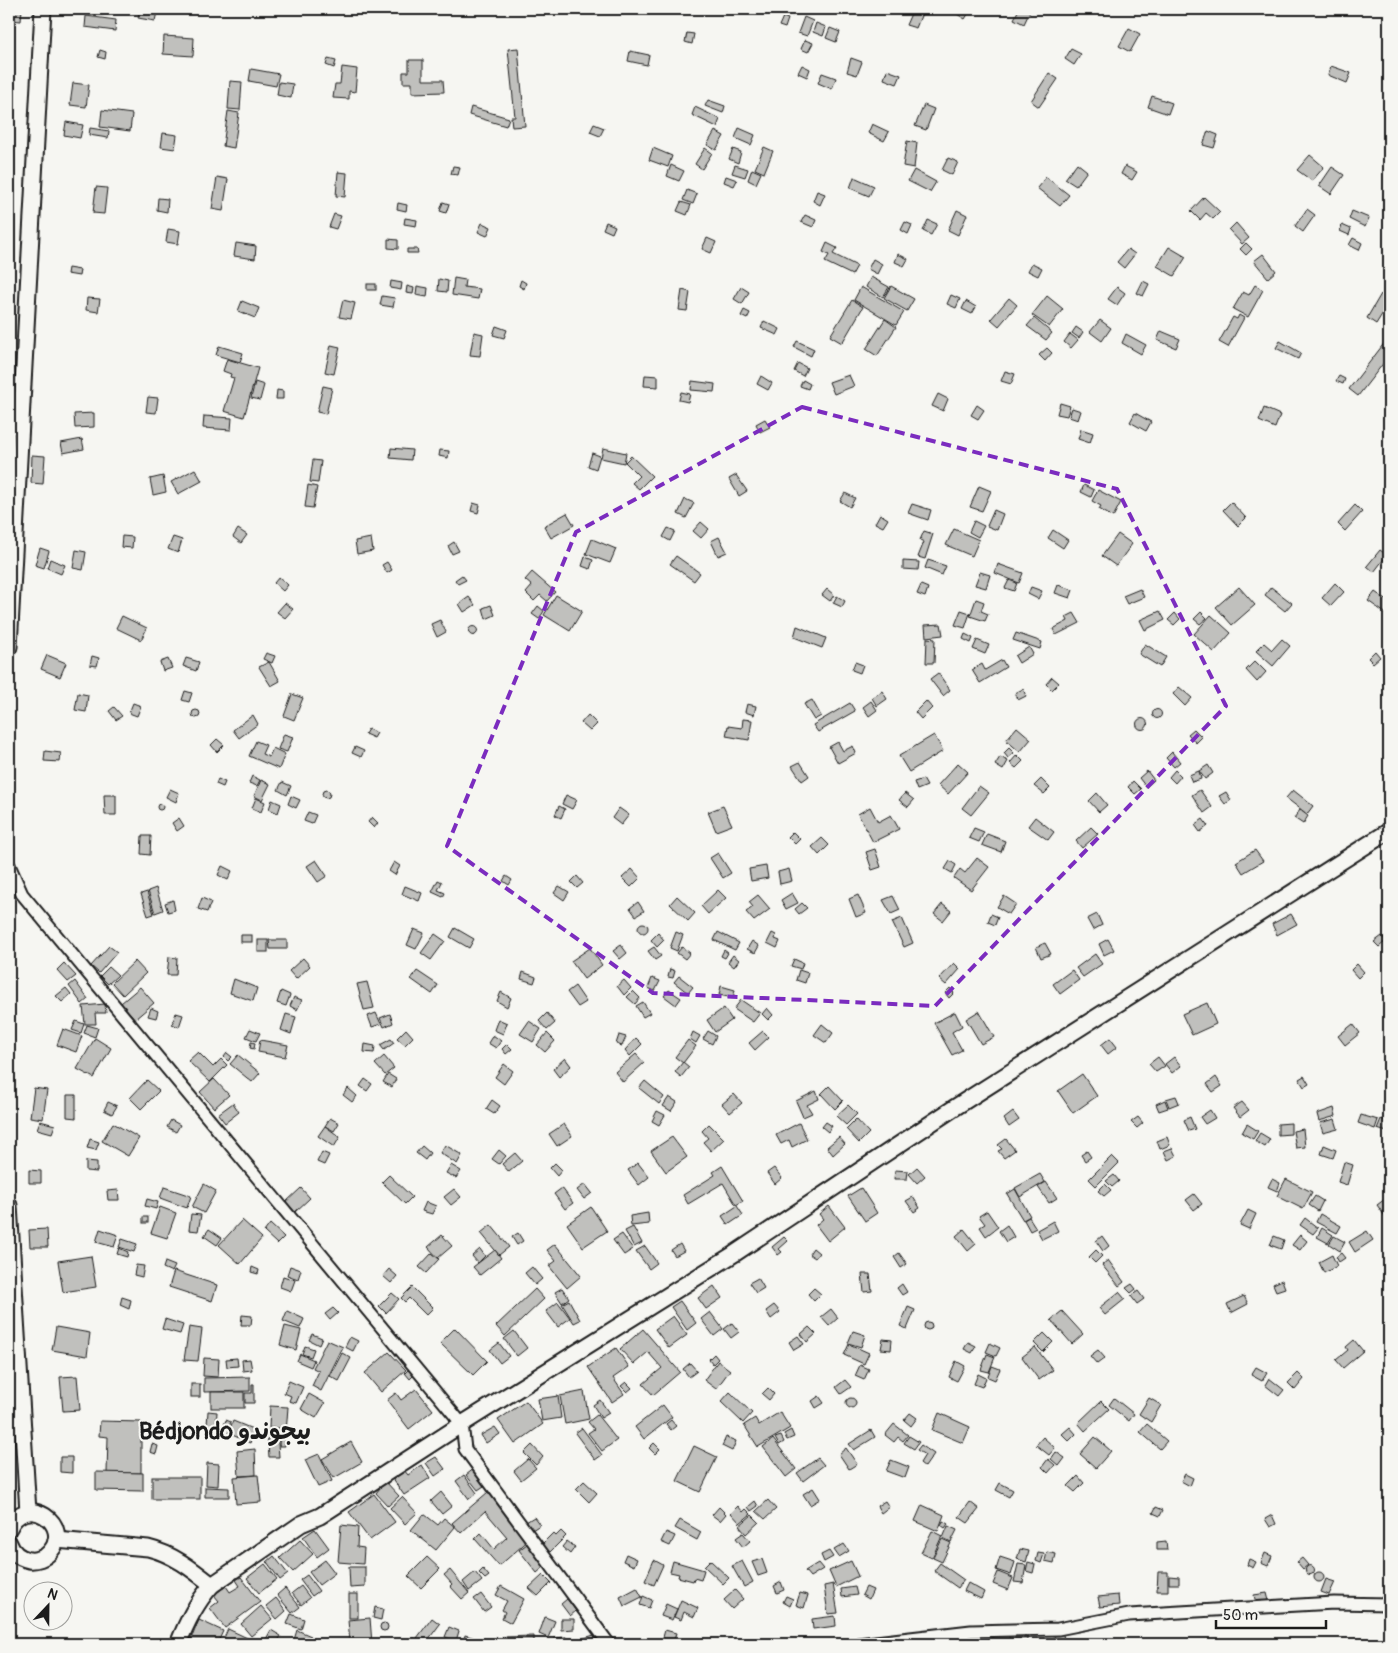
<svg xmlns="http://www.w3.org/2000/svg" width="1398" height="1653" font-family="Pangolin,'Playpen Sans Arabic',sans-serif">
<rect width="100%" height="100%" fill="#f6f6f2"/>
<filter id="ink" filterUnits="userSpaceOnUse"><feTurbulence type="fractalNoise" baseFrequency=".02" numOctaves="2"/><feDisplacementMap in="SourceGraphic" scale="10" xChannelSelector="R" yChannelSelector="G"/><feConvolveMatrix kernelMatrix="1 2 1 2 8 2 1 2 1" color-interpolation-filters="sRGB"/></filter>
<g filter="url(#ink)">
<g fill="#c0c0bd" stroke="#1c1c1c">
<polygon points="11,9 22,9 21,21 10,20"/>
<polygon points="140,9 157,12 155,21 138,18"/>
<polygon points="784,9 796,9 793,16 783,13"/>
<polygon points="913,9 923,11 916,28 906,25"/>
<polygon points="949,9 967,9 970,11 965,19"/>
<polygon points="1019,9 1031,9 1024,24 1014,19"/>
<polygon points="86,16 116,20 115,31 85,27"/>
<polygon points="783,17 788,19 785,28 779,26"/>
<polygon points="804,17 813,21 807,36 798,33"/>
<polygon points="816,23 826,27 823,36 813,32"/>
<polygon points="830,28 840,32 836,42 826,38"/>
<polygon points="1129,28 1140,34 1130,52 1119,46"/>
<polygon points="687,33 694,34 692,44 685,42"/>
<polygon points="164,36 194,38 193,56 163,54"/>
<polygon points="805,40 813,43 808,52 801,49"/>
<polygon points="518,48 525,126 512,127 511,117 515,117 508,49"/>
<polygon points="1071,49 1081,54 1074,65 1065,59"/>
<polygon points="100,50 106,52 105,59 98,57"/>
<polygon points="630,51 649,55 647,65 628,61"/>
<polygon points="851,58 862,62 857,75 847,72"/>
<polygon points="328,59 336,61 334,68 326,65"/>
<polygon points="409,60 423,60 423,80 443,80 444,92 412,93 412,83 403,83 403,72 409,72"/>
<polygon points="802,65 810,69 807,77 798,73"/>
<polygon points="1331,66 1351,73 1347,83 1328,75"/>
<polygon points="342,67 357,69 355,92 349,91 349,99 333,98 335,84 340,84"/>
<polygon points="251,69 279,74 276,86 249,81"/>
<polygon points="887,70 901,75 897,84 884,79"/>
<polygon points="822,73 836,78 832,89 818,83"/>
<polygon points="1049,73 1058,79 1039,107 1031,101"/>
<polygon points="230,81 242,82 240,110 228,109"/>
<polygon points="279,82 293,84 291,98 277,95"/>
<polygon points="73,83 89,85 86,107 70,105"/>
<polygon points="1152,96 1172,103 1168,114 1148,107"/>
<polygon points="708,100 725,106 723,113 705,106"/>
<polygon points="924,105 934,109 926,130 915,126"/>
<polygon points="471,107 509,118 506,126 469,115"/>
<polygon points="695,107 720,119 717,127 692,115"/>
<polygon points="102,110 132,114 130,131 100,127"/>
<polygon points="228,111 239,113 234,148 223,146"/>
<polygon points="66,122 83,125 80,138 64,135"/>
<polygon points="594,124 604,128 600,136 590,132"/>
<polygon points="872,124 889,132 884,141 868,133"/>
<polygon points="90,128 109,131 108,138 89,135"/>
<polygon points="739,128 755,135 751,145 735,138"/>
<polygon points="715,131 724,136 716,150 707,145"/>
<polygon points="1208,131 1218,135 1214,148 1203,145"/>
<polygon points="163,133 177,135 175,149 161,147"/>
<polygon points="907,141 917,143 914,168 903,166"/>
<polygon points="764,147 773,151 764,173 755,169"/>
<polygon points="653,148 672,156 668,167 649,160"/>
<polygon points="705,148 712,153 702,169 695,164"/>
<polygon points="733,149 741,152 738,163 729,159"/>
<polygon points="1310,155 1324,167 1312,181 1297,170"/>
<polygon points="948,158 958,162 952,175 942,170"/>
<polygon points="1077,163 1087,171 1076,186 1065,179"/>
<polygon points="671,165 684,171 679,181 667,176"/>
<polygon points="735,165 748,169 745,177 732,173"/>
<polygon points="453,166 460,167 458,175 451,174"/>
<polygon points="1125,166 1137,172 1132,180 1121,174"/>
<polygon points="1332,167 1344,175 1331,194 1319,186"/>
<polygon points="752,169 761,173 756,184 748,180"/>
<polygon points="914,170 936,182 930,192 908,181"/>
<polygon points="338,172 347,173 345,197 336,196"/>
<polygon points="726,176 737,180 734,186 724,182"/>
<polygon points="217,177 228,179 223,211 212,209"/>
<polygon points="854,177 874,186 869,196 850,188"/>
<polygon points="1046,177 1069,195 1060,206 1037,188"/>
<polygon points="96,187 107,188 104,214 93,213"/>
<polygon points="687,190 697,194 693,204 683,200"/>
<polygon points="817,191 825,194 820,205 813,201"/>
<polygon points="1204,197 1220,212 1213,219 1206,213 1200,220 1191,211"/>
<polygon points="158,198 168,199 167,212 157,210"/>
<polygon points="443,202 449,204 446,213 440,211"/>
<polygon points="681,202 691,205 687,215 677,211"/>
<polygon points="398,203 407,205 406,211 397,209"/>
<polygon points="1307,209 1315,215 1303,232 1295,226"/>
<polygon points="957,210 967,215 958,235 948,230"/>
<polygon points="1352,211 1369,218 1365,227 1349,219"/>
<polygon points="334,214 341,216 336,229 329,227"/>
<polygon points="805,215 816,220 813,227 801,222"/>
<polygon points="405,218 417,220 416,226 404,224"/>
<polygon points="928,220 937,224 931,235 923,231"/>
<polygon points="606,222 615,226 612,233 603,229"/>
<polygon points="905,222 912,225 908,234 901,230"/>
<polygon points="482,223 491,227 487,236 478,232"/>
<polygon points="1236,223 1249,238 1242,244 1229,230"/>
<polygon points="1342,225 1351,229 1349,235 1340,231"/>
<polygon points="168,229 180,231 178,244 166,242"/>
<polygon points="707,238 716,242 711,253 702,249"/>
<polygon points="1353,238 1362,243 1359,250 1349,245"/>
<polygon points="388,239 398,240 398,249 388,248"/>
<polygon points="236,243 256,246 255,259 234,256"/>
<polygon points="827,243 837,248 833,254 857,266 852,275 825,262 829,255 823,252"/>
<polygon points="1246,243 1252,249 1246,255 1240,249"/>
<polygon points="1169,247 1186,257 1174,276 1157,266"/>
<polygon points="407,249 417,249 418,253 407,253"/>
<polygon points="1128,249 1135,254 1124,268 1117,262"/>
<polygon points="898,254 908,259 904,266 895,262"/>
<polygon points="1263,254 1276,271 1268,278 1254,261"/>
<polygon points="873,259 882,264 877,274 868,269"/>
<polygon points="1032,263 1042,268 1038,276 1028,271"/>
<polygon points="68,268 80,270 79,276 67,274"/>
<polygon points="871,277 889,287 883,297 866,287"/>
<polygon points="454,278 465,280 464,287 480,289 478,299 452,295"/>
<polygon points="439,279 448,281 447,292 438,291"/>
<polygon points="521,280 526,283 524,289 519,286"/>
<polygon points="391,281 402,283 401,290 390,288"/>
<polygon points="1143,281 1149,284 1143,296 1137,293"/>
<rect x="367" y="284" width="9" height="6"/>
<polygon points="1255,285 1263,290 1248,317 1233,309 1243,292 1249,295"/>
<polygon points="407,286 414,288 413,294 406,293"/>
<polygon points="417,286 428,288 427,297 416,295"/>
<polygon points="891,286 914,299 907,311 884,298"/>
<polygon points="741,287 749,292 742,304 734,299"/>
<polygon points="861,287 904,312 896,325 854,300"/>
<polygon points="1117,287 1125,293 1117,305 1108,299"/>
<polygon points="682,290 690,292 687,311 679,310"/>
<polygon points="1381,294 1389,299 1389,303 1376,324 1367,318"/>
<polygon points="951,295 960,299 956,308 947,304"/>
<polygon points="382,296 395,298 393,307 380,305"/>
<polygon points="1047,296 1063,309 1049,327 1032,315"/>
<polygon points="87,298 100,299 98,312 86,310"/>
<polygon points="1009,298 1017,305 999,326 991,319"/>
<polygon points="343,300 355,303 351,319 339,317"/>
<polygon points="852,300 863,307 842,343 830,336"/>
<polygon points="242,301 259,308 255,318 238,311"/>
<polygon points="966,301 976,307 972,314 962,309"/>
<polygon points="744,310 750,313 747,319 741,316"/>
<polygon points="1239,315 1244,318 1228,347 1219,342 1233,317 1237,319"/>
<polygon points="1034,318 1052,333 1046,340 1027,326"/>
<polygon points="885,319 896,327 877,356 866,349"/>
<polygon points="1100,320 1111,328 1102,341 1090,332"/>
<polygon points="764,321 780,329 777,335 761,328"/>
<polygon points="496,326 507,330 504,338 493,335"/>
<polygon points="1076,327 1083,332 1079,338 1072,333"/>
<polygon points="1161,331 1180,339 1176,348 1157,340"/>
<polygon points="474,332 483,334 480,356 470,355"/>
<polygon points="1070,334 1078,340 1071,348 1064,342"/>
<polygon points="1126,334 1146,345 1141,354 1122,343"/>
<polygon points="1389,337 1389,356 1358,396 1349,389"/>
<polygon points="797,341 814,349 811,356 794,347"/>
<polygon points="1280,341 1301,353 1298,359 1276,348"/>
<polygon points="331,345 340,347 334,374 325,372"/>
<polygon points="219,346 243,353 240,362 216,355"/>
<polygon points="1047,348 1052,353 1045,361 1039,355"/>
<polygon points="227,359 258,368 244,417 224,411 234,378 230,377 231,374 223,371"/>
<polygon points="798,363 807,368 803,376 794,371"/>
<polygon points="1005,371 1015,374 1011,384 1001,381"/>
<polygon points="645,375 658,376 658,387 644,386"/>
<polygon points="849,375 854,386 834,394 829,382"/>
<polygon points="761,376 772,383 768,390 757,384"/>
<polygon points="1339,376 1345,379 1343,384 1336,381"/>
<polygon points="803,380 810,384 808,389 800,386"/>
<polygon points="692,381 715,384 714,392 691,390"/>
<polygon points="255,382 264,385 260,400 251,398"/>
<polygon points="323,386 332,388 326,414 317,412"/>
<polygon points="277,390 283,391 283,399 276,399"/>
<polygon points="681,392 690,394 688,402 679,400"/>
<polygon points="938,394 948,399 943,411 932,406"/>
<polygon points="148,397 158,398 156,413 146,412"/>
<polygon points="1060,403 1070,406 1067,416 1057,414"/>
<polygon points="977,405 984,410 978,419 971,415"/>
<polygon points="1072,408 1081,411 1078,420 1069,417"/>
<polygon points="1264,408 1280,415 1275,428 1259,421"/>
<polygon points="94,413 94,427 75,428 74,414"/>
<polygon points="1135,413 1151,422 1146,431 1130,422"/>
<polygon points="204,416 232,418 231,430 203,428"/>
<polygon points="765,419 770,427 760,432 756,424"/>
<polygon points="1081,429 1093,433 1090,443 1078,439"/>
<polygon points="82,439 84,449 63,453 61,443"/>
<polygon points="391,448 412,450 411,460 390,458"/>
<polygon points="603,448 626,453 624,463 601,458"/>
<polygon points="440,450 449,451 448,458 439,456"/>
<polygon points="592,453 600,456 596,469 588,466"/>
<polygon points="32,455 45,456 43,484 31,483"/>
<polygon points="631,456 652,476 639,489 632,483 639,476 625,462"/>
<polygon points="313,460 321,461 318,483 310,482"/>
<polygon points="195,469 202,481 178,494 171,482"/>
<polygon points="736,475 747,491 739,496 729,479"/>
<polygon points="163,476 166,492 153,495 150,479"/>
<polygon points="308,485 317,487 313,508 305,507"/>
<polygon points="1084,485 1094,490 1091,497 1081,492"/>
<polygon points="979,486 991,491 982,511 970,507"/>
<polygon points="1098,490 1121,502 1113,517 1099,509 1101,506 1092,501"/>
<polygon points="845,493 855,498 850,507 840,501"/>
<polygon points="685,499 694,503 686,518 678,514"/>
<polygon points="1231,502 1246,518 1238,526 1223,510"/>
<polygon points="473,503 480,505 478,513 471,511"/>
<polygon points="912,504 931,510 928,520 908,513"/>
<polygon points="1355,505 1362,512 1345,531 1338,524"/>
<polygon points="994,510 1003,514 997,530 987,526"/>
<polygon points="567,513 574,525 551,538 544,526"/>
<polygon points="880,514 888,519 883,527 875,523"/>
<polygon points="974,521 984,526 978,537 969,532"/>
<polygon points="701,522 709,529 701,538 693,531"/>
<polygon points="668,528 675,531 670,541 663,537"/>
<polygon points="238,529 247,535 241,543 233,537"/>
<polygon points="954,529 979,540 972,556 946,545"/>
<polygon points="1053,530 1068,540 1063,548 1048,538"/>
<polygon points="924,531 933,534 925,559 918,557 924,542 920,540"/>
<polygon points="1118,534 1132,544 1116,566 1102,556"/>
<polygon points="122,536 133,537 132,548 121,547"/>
<polygon points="173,537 182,540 178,553 168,549"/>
<polygon points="719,537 727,552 718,556 711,541"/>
<polygon points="371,538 373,551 357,554 355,541"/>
<polygon points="592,539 616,549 610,563 586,554"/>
<polygon points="454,542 459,551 452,554 448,546"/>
<polygon points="40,548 49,551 44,568 35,565"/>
<polygon points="76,550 86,552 83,570 73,568"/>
<polygon points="1380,550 1387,555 1374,572 1367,566"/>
<polygon points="676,556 700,573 694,581 670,564"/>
<polygon points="585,557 593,560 590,569 582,566"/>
<polygon points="50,559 65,565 61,574 47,568"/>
<polygon points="928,560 946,566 942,575 925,568"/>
<polygon points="903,561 919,562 918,570 903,569"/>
<polygon points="387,562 392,570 387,573 382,565"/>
<polygon points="998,564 1023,573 1019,583 995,573"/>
<polygon points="532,572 555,592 547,601 540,595 534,601 526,593 532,586 525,580"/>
<polygon points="980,572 990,575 986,588 975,585"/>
<polygon points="462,575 466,580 458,584 455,580"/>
<polygon points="279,577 288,585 283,591 274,583"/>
<polygon points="1009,580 1017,583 1014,591 1005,588"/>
<polygon points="1335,583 1344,592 1331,606 1322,598"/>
<polygon points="921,585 928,588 925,597 917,594"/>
<polygon points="1058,585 1073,590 1070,598 1055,593"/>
<polygon points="1031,587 1042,591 1038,599 1028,594"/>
<polygon points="1239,587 1255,605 1232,625 1216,607"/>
<polygon points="1271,587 1292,603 1285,611 1265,595"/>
<polygon points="827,589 834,595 830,601 822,595"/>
<polygon points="1140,589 1144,597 1127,604 1123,596"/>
<polygon points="1375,592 1389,602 1389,608 1385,613 1368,601"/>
<polygon points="556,595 582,611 570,631 544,615"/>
<polygon points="837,596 845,601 842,607 833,603"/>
<polygon points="469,597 475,605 464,612 459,604"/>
<polygon points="976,599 984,602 981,611 988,614 985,621 970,616"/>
<polygon points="285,603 293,609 285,618 277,612"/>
<polygon points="491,605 495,615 486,619 483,608"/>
<polygon points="538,606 544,611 539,619 532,614"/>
<polygon points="961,610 970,613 965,628 955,625"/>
<polygon points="1160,611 1165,620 1145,630 1140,620"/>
<polygon points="1201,612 1207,618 1200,624 1194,619"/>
<polygon points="1074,613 1080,623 1056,635 1053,629 1068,621 1066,617"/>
<polygon points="1175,613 1180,619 1174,625 1168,620"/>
<polygon points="1211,615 1231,633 1214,652 1194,634"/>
<polygon points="122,616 147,628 141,640 116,628"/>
<polygon points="440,620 446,632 437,637 431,624"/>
<polygon points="941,624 943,635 926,637 925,625"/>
<polygon points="797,626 826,638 822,648 794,637"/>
<circle cx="473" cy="631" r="4.5"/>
<polygon points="1016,633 1042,642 1040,649 1013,640"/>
<polygon points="965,634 973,638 971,643 963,639"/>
<polygon points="927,638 935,639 934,663 926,663"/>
<polygon points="1282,639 1290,646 1273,666 1256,651 1264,643 1272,650"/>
<polygon points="977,640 989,645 985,654 973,649"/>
<polygon points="1145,644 1166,657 1160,667 1139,654"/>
<polygon points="1029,647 1033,654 1019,663 1015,656"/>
<polygon points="1375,651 1380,657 1373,663 1368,658"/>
<polygon points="266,653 275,656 272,663 263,659"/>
<polygon points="47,655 66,663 60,677 41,669"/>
<polygon points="92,656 99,658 97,666 90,665"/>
<polygon points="186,658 199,662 196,671 183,666"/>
<polygon points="168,659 172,668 163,671 160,662"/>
<polygon points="1002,660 1006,667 980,683 972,670 982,664 985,670"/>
<polygon points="1255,661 1266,672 1257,682 1246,670"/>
<polygon points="269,662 280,681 271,686 259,667"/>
<polygon points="855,662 863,665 860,673 852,670"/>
<polygon points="938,673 950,690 943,696 930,679"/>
<polygon points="1052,677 1059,683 1052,690 1046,684"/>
<polygon points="1179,687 1192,698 1185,706 1173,694"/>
<polygon points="1023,689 1026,696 1018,700 1015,693"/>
<polygon points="185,691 192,693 189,702 182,700"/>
<polygon points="882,691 887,699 877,706 872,698"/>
<polygon points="78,693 88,695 86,712 75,710"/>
<polygon points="292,694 303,698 294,720 284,716"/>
<polygon points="812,700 821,716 814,720 804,704"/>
<polygon points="871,701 877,710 869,716 863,707"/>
<polygon points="926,701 932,708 921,719 915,712"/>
<polygon points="133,703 141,706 137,716 129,713"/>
<polygon points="850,703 855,711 818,732 813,725"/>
<polygon points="747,704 756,706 754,715 745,712"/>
<polygon points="114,707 122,716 116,720 109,711"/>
<circle cx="1157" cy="714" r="4.5"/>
<circle cx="196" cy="714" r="4"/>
<polygon points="253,715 258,724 239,738 233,730"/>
<polygon points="588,715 597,724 590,731 581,723"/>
<circle cx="1142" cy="724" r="5.5"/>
<polygon points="743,719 752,720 749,740 726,736 728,726 742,728"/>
<polygon points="1017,727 1031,739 1020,752 1006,740"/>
<polygon points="368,729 377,733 374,738 365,734"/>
<polygon points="1194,729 1202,737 1196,743 1188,734"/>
<polygon points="284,734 293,737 287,752 278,749"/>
<polygon points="934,735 943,751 909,772 899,756"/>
<polygon points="217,739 224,745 217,752 211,745"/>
<polygon points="256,741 266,745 262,754 269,757 273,748 285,754 279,769 249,756"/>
<polygon points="838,742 843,751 853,746 856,753 838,763 829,747"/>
<polygon points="355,747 364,751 361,757 352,753"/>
<polygon points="1009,748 1014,753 1008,758 1004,753"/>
<polygon points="45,751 61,753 60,762 44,761"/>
<polygon points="1172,752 1180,762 1174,767 1166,758"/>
<polygon points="1017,755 1023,761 1016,768 1010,763"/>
<polygon points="1000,757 1008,761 1003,770 995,765"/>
<polygon points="800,762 809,776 802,781 792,766"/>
<polygon points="958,763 968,772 948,794 938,785"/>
<polygon points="1208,765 1213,773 1205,779 1199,771"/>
<polygon points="1175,770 1181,776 1175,783 1169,777"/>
<polygon points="1147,771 1154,780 1146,787 1139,778"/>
<polygon points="1199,771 1201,779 1192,782 1189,775"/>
<polygon points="252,776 260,780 257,786 249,783"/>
<polygon points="218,779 225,782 223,787 216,784"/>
<polygon points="923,779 927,786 917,790 914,782"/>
<polygon points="1041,779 1050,788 1044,794 1034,786"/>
<polygon points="261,780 270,784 262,800 254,796"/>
<polygon points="1133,781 1141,789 1135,794 1128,787"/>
<polygon points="282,782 291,786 287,795 278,790"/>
<polygon points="979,786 989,793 971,815 962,808"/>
<polygon points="170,789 179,793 176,802 166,797"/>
<circle cx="326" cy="794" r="4"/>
<polygon points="1200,790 1212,807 1204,813 1192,795"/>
<polygon points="1293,790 1313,806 1307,814 1286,798"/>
<polygon points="1226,792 1231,800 1225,804 1219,796"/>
<polygon points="905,793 914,800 908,807 899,800"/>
<polygon points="1097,793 1107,805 1099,812 1089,801"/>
<polygon points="104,795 116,795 116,815 105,815"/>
<polygon points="566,795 577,800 572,809 562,804"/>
<polygon points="291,796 300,800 296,808 288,804"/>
<polygon points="256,798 265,802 261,812 252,808"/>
<polygon points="272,800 281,804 278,813 269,809"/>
<circle cx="160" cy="807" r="3"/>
<polygon points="559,806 565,809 561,818 555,815"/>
<polygon points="723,806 732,825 716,831 708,812"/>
<polygon points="870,807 878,822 891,815 899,829 873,842 858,814"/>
<polygon points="619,808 629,815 621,825 612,818"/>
<polygon points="1300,810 1308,816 1303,824 1294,818"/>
<polygon points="308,812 316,815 312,824 304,821"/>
<polygon points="372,817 378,823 374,828 368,822"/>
<polygon points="1035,817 1054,832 1048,840 1028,826"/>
<polygon points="179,818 184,826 177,831 172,823"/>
<polygon points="1203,819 1208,826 1200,832 1195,825"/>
<polygon points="1091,827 1098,834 1082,848 1076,841"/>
<polygon points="974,828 984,832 979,842 969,838"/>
<polygon points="793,832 800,839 795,844 788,837"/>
<polygon points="987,834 1005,841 1001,852 982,845"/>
<polygon points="142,836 151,836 150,855 141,854"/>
<polygon points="822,838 829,845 819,855 812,847"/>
<polygon points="875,849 881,867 872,870 866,852"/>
<polygon points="1255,850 1263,861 1243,873 1236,862"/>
<polygon points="718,853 731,873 723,878 710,858"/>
<polygon points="977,858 989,867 971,890 954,878 960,869 965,873"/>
<polygon points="316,860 327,876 318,882 307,866"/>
<polygon points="950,861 956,865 952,873 945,869"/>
<polygon points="394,862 400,866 395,875 389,871"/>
<polygon points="222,866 232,871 228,880 218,875"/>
<polygon points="766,866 768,878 751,881 749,869"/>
<polygon points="632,869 640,878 631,887 622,878"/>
<polygon points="789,869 792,881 780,884 778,872"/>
<polygon points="506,876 512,880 509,885 503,881"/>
<polygon points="577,876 583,883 577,888 571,882"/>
<polygon points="438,880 442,882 438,890 445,893 443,897 432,892"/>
<polygon points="405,886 422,893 419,901 402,894"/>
<polygon points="559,886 569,892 564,900 554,893"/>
<polygon points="156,888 163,910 155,913 148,891"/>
<polygon points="718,890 726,898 708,914 701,906"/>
<polygon points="147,892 154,914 148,916 141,894"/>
<polygon points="792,893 798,903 786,909 781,900"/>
<polygon points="758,895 770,909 754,921 746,912 753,907 749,902"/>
<polygon points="858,895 866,913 856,917 849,899"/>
<polygon points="677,896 695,913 688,921 670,904"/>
<polygon points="893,896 900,910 891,914 883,900"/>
<polygon points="1004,896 1016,904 1009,914 997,907"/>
<polygon points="202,898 211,902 207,912 198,909"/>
<polygon points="173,900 175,910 168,912 165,903"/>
<polygon points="638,902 644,911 636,916 630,908"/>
<polygon points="802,903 807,908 799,914 795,909"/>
<polygon points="942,904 951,911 943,921 934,914"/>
<polygon points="991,914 998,917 995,925 988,922"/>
<polygon points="1097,914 1102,925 1093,930 1087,919"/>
<polygon points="1291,914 1297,924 1277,935 1272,924"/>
<polygon points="902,918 913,943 904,947 892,922"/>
<circle cx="643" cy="928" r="5"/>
<polygon points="455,928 474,939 469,948 450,937"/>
<polygon points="414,929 424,933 416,949 407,945"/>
<polygon points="676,932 683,935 677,951 670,948"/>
<polygon points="718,932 739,943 735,950 714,940"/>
<polygon points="658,933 664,940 657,947 651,940"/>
<polygon points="772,933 776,935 775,939 780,941 777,948 767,943"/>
<polygon points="435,934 445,941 431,960 421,953"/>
<rect x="241" y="935" width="11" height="7"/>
<polygon points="1382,936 1386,941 1379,947 1374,942"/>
<polygon points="1108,939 1114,950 1104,955 1099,944"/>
<rect x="258" y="940" width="10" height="12"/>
<polygon points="269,940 287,940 287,949 270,949"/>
<polygon points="752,941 759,946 755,953 747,949"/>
<polygon points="1045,943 1051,954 1041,958 1036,947"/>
<polygon points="621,945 627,953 620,959 613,951"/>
<polygon points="109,946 117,952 99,973 91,966"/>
<polygon points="654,947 661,956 655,960 648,951"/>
<polygon points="682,947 690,953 685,959 677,953"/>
<polygon points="590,948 602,965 584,979 571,961"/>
<polygon points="724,950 728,953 725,958 721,956"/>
<polygon points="1095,954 1102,964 1083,977 1076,968"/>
<polygon points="733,955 739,960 734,967 728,962"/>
<polygon points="169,957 177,958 176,975 167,975"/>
<polygon points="303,958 310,966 296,979 289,971"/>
<polygon points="794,959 803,963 801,969 791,966"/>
<polygon points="135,961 146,973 123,995 112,983"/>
<polygon points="64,963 76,976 68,982 57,970"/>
<polygon points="954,963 960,969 946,985 939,979"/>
<polygon points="1357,964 1364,972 1358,978 1351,970"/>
<polygon points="109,967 118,975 108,984 100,976"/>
<polygon points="670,969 675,971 673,978 668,977"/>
<polygon points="799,970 808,973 805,983 796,980"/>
<polygon points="1072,970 1079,980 1060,994 1053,984"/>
<polygon points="417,971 438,985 432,994 411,979"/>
<polygon points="523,972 536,977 534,983 521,979"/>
<polygon points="679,976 693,987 688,993 674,982"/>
<polygon points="652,978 660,981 655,991 648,988"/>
<polygon points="234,979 257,988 253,1001 230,993"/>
<polygon points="624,980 631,988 624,995 617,986"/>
<polygon points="75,981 88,999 82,1004 69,986"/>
<polygon points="367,982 374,1008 364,1010 357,984"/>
<polygon points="575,986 586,1002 578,1007 567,992"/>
<polygon points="721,986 735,990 733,998 719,995"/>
<polygon points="140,987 154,1003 135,1019 121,1003"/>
<polygon points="66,988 71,994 62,1002 56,996"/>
<polygon points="950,988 954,993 949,998 945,993"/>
<polygon points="669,990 681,998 676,1005 664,996"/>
<polygon points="281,991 290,995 286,1006 277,1003"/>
<polygon points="633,991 640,998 635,1004 627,997"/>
<polygon points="501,992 511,998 507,1007 497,1001"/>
<polygon points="294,997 302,1000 297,1010 290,1006"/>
<polygon points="741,1000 760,1013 753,1022 734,1009"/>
<polygon points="643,1002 650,1013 643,1017 636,1006"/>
<polygon points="1207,1003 1216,1024 1192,1035 1182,1014"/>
<polygon points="105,1004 106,1013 95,1013 96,1024 85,1024 83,1006"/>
<polygon points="151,1008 158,1011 156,1018 148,1016"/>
<polygon points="724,1008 732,1020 715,1032 707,1020"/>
<polygon points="767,1008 773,1015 768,1020 762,1014"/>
<polygon points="979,1011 994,1037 981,1044 966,1019"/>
<polygon points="955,1012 962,1026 952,1032 962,1050 952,1055 934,1023"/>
<polygon points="176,1013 183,1015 179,1027 172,1024"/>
<polygon points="376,1013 381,1024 372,1027 368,1016"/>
<polygon points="547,1013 555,1023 547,1030 539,1021"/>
<polygon points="286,1014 296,1017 291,1034 281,1030"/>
<polygon points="390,1014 393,1023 384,1027 380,1018"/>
<polygon points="498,1019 507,1023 503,1034 494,1030"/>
<polygon points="76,1021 84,1024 81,1033 72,1030"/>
<polygon points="529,1021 541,1029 533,1042 520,1034"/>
<polygon points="822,1024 833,1033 826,1043 814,1035"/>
<polygon points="1353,1024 1360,1033 1345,1045 1338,1036"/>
<polygon points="87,1025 98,1028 95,1037 84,1033"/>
<polygon points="63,1029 82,1036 76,1052 57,1045"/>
<polygon points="250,1029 260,1033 256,1041 246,1037"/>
<polygon points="406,1029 413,1037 405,1045 397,1038"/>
<polygon points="708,1031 716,1036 712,1044 703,1039"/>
<polygon points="763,1031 769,1037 755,1050 749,1043"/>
<polygon points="693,1032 700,1036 696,1043 690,1039"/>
<polygon points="547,1033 555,1041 545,1052 537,1045"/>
<polygon points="493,1035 501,1041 496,1048 488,1043"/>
<polygon points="619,1035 626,1037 622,1046 616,1044"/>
<polygon points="95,1038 111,1048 94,1078 77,1069"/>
<polygon points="636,1038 642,1044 630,1056 625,1050"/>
<polygon points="1110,1038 1117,1047 1108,1054 1101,1045"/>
<polygon points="391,1039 394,1043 384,1050 380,1045"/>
<polygon points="260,1040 288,1045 285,1057 258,1052"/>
<polygon points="688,1040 696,1046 683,1063 675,1057"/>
<polygon points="251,1042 255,1043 254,1049 250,1048"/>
<polygon points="365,1044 375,1046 374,1053 364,1052"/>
<polygon points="507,1044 512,1049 506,1054 502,1049"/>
<polygon points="198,1052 213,1067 221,1059 227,1065 210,1082 188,1061"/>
<polygon points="227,1053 232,1057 228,1061 224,1057"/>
<polygon points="636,1054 644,1063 623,1082 615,1072"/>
<polygon points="238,1055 260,1073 252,1082 230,1064"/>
<polygon points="384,1056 394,1068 385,1075 375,1064"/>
<polygon points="1158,1057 1165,1066 1156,1072 1149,1064"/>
<polygon points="1174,1057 1181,1066 1172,1073 1165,1064"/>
<polygon points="565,1058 571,1066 559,1077 553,1069"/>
<polygon points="683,1062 689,1067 681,1077 675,1072"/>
<polygon points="504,1064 513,1071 504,1084 495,1077"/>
<polygon points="388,1074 396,1079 392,1087 383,1082"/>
<polygon points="1082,1074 1097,1096 1073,1113 1058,1091"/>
<polygon points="1304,1076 1309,1084 1304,1087 1299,1079"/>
<polygon points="1216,1077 1222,1086 1213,1092 1207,1084"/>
<polygon points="214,1079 229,1095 214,1108 200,1092"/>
<polygon points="365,1079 372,1084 367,1091 360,1086"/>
<polygon points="147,1080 159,1091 141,1109 130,1098"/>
<polygon points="645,1081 664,1097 659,1104 639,1088"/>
<polygon points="829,1086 843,1101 835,1109 821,1094"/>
<polygon points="34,1088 47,1090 43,1119 30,1117"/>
<polygon points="348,1088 357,1096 352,1102 343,1095"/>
<polygon points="816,1091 819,1099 807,1105 812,1113 803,1117 796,1101"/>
<polygon points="734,1094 742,1103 730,1113 722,1104"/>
<polygon points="67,1095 76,1095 76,1118 67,1117"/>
<polygon points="1176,1096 1179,1103 1169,1107 1166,1099"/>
<polygon points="669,1097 677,1102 671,1111 663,1106"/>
<polygon points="492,1100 500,1106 494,1114 486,1109"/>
<polygon points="1165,1100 1168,1108 1159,1111 1156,1104"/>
<polygon points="108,1102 117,1106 112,1114 104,1110"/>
<polygon points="1242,1102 1249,1110 1240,1117 1233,1108"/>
<polygon points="233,1103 239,1112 225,1123 218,1114"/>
<polygon points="848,1105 857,1114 846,1125 836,1116"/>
<polygon points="1334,1108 1336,1116 1319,1121 1317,1114"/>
<polygon points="1210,1110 1215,1118 1205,1124 1200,1117"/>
<polygon points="657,1111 665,1115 659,1125 652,1121"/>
<polygon points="1013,1112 1019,1120 1009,1127 1004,1119"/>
<polygon points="1361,1115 1378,1120 1375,1129 1358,1123"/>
<polygon points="1138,1117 1143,1123 1137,1128 1131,1122"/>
<polygon points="1190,1117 1195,1129 1189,1131 1184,1120"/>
<polygon points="330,1118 339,1123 334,1131 325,1126"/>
<polygon points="856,1119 869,1133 859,1143 846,1129"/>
<polygon points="1335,1119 1338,1129 1323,1133 1320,1123"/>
<polygon points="1381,1119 1389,1122 1387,1132 1377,1129"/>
<polygon points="171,1120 180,1125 176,1132 167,1127"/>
<polygon points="40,1121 55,1125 52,1133 37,1129"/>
<polygon points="826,1122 832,1126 828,1132 822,1127"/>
<polygon points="113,1123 139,1138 128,1156 102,1141"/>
<polygon points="799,1123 807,1139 792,1147 789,1140 781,1144 776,1135"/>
<polygon points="1291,1123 1291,1134 1278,1135 1278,1124"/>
<polygon points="564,1124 572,1136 557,1146 549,1134"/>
<polygon points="709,1124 724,1139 711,1151 703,1142 708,1138 702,1131"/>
<polygon points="1247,1124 1258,1131 1253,1139 1242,1133"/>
<polygon points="325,1126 340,1137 334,1147 318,1136"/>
<polygon points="1303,1129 1305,1147 1296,1148 1293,1131"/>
<polygon points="1260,1133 1270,1139 1265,1147 1255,1141"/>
<polygon points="672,1137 687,1157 666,1172 651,1151"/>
<polygon points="839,1137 845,1144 833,1155 827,1147"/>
<polygon points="1167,1137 1170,1145 1160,1149 1157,1141"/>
<polygon points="90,1139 99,1142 96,1150 87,1148"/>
<polygon points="1006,1139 1015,1150 1004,1158 998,1151 1002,1149 998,1145"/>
<polygon points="445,1145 462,1155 457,1164 440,1153"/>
<polygon points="1324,1145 1336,1150 1333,1158 1321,1154"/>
<polygon points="422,1146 430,1153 425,1160 416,1153"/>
<polygon points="1172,1148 1176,1156 1168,1160 1164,1151"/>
<polygon points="499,1150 506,1156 499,1164 492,1159"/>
<polygon points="1087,1151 1091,1157 1085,1161 1081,1155"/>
<polygon points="322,1152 329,1155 324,1165 317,1162"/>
<polygon points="515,1153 522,1161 509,1172 502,1164"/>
<polygon points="1112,1156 1119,1163 1096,1186 1089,1179"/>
<polygon points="86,1161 97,1162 97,1172 86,1171"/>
<polygon points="1344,1162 1353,1165 1347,1185 1338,1182"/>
<polygon points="555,1163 562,1170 557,1176 550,1168"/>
<polygon points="638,1163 649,1177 639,1185 628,1170"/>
<polygon points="451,1165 461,1171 456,1178 446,1173"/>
<polygon points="722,1166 743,1201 736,1205 723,1183 688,1204 683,1195 715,1175 713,1172"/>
<polygon points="917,1167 925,1176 917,1183 909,1174"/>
<polygon points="774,1168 782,1178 775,1184 767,1173"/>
<polygon points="29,1170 41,1171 41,1183 29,1183"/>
<polygon points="895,1170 908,1171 907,1179 894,1179"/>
<polygon points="1040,1174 1045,1182 1020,1197 1015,1188"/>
<polygon points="389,1175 412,1197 405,1204 382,1182"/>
<polygon points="1114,1175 1119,1181 1112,1187 1106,1181"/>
<polygon points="1272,1179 1280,1183 1277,1191 1268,1187"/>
<polygon points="1286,1179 1312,1192 1303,1209 1277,1196"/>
<polygon points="1046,1182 1057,1198 1049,1203 1038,1187"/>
<polygon points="204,1184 216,1191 204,1213 192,1207"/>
<polygon points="585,1184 592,1193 584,1199 577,1190"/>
<polygon points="1105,1184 1111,1190 1104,1196 1098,1191"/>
<polygon points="164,1187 191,1196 187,1208 160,1198"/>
<polygon points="301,1188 310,1198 295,1212 286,1202"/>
<polygon points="562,1188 573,1203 565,1209 554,1194"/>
<polygon points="861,1188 877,1213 865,1221 848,1196"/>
<polygon points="454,1189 461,1197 451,1205 444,1197"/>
<polygon points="1015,1189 1030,1216 1023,1220 1007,1194"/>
<polygon points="118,1190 119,1200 108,1200 107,1191"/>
<polygon points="1194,1194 1202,1204 1194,1210 1186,1200"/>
<polygon points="1315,1196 1323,1201 1318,1211 1309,1205"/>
<polygon points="913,1197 920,1208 914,1212 906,1201"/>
<polygon points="147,1199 158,1202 156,1209 145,1206"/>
<polygon points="1385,1199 1389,1204 1389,1222 1377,1205"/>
<polygon points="426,1202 436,1206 432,1214 422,1211"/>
<polygon points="737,1206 743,1215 728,1225 722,1216"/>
<polygon points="829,1206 845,1227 828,1241 816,1225 823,1219 819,1214"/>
<polygon points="160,1207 176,1213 167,1238 151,1233"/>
<polygon points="591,1207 607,1231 583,1247 567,1224"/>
<polygon points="1248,1210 1256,1214 1249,1229 1240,1225"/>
<polygon points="987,1211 998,1227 986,1236 980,1227 985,1224 979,1216"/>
<polygon points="648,1213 649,1224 631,1226 630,1216"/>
<polygon points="191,1214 201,1215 198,1231 189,1230"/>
<polygon points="1320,1214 1341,1226 1337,1233 1316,1222"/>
<rect x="143" y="1217" width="5" height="6"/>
<polygon points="1029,1217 1036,1228 1030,1231 1024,1220"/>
<polygon points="1305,1218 1318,1228 1313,1234 1300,1225"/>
<polygon points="242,1220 262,1238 240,1264 219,1245"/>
<polygon points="1053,1221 1058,1231 1042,1239 1037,1230"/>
<polygon points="270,1224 284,1237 277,1244 264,1232"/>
<polygon points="491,1225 509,1247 499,1255 481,1233"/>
<polygon points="1007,1225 1014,1237 1006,1242 999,1231"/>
<polygon points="633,1227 642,1243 634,1247 625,1231"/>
<polygon points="1322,1228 1333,1235 1328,1243 1317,1237"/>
<polygon points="47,1229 48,1247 30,1247 29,1230"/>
<polygon points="100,1229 118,1235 114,1247 96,1242"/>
<polygon points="209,1229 222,1238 217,1245 204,1236"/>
<polygon points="964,1229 976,1244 968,1251 956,1236"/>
<polygon points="1367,1231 1373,1240 1355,1252 1349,1242"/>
<polygon points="518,1233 523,1241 517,1245 512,1237"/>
<polygon points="622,1234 633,1249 624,1255 613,1240"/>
<polygon points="442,1235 452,1246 438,1258 428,1247"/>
<polygon points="1300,1235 1307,1241 1300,1250 1292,1245"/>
<polygon points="1102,1236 1109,1246 1103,1251 1096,1241"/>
<polygon points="1274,1236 1284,1240 1281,1249 1270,1245"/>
<polygon points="1334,1236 1345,1242 1340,1251 1329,1244"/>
<polygon points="784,1237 788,1241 779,1249 782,1252 778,1255 772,1247"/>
<polygon points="122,1239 137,1244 134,1252 119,1247"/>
<polygon points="555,1244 581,1276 567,1288 549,1266 556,1261 547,1250"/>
<polygon points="680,1244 684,1251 675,1256 671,1250"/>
<polygon points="645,1246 657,1263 649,1269 636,1251"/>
<polygon points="119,1248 128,1252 127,1257 117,1254"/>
<polygon points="813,1248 819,1253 815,1258 809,1254"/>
<polygon points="480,1249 485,1256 478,1263 472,1256"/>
<polygon points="495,1250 501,1258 480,1275 473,1267"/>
<polygon points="1096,1250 1102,1256 1095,1263 1089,1257"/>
<polygon points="432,1253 439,1259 426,1273 419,1267"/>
<polygon points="899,1253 907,1264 901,1268 894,1257"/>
<polygon points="1341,1253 1345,1258 1339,1262 1336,1257"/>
<polygon points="1332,1255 1337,1266 1324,1273 1319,1262"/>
<polygon points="91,1256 96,1287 63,1292 58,1261"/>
<polygon points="1108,1260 1124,1282 1119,1286 1102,1265"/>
<polygon points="165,1262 175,1266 172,1272 163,1268"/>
<polygon points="136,1265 144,1266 142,1277 134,1275"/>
<polygon points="290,1266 301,1270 298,1279 287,1275"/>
<polygon points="252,1267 259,1270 258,1274 251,1272"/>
<polygon points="532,1267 542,1279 535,1285 525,1273"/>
<polygon points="389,1269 397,1276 391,1283 383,1276"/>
<polygon points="174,1271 217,1285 212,1301 169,1287"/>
<polygon points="862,1274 870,1274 872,1291 864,1292"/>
<polygon points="283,1276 295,1280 291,1291 280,1287"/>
<polygon points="758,1278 764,1288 756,1293 749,1283"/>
<polygon points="1282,1280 1285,1288 1276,1291 1273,1284"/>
<polygon points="902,1284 907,1292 902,1295 897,1288"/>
<polygon points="1132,1284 1136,1289 1131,1293 1126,1288"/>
<polygon points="714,1286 722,1298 706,1309 698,1298"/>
<polygon points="412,1287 433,1308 426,1315 409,1298 405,1302 401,1298"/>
<polygon points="562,1288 569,1298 562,1303 555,1292"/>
<polygon points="814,1288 821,1294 814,1301 808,1294"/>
<polygon points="535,1289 544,1299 505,1336 496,1326"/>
<polygon points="1138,1291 1144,1299 1137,1304 1131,1296"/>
<polygon points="1119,1292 1125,1299 1105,1315 1099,1308"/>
<polygon points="392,1293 399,1299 386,1313 379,1306"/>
<polygon points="1244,1296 1248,1304 1231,1313 1227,1304"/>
<polygon points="122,1297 131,1300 129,1309 120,1305"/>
<polygon points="569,1300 580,1320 574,1323 562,1304"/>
<polygon points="680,1301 696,1323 687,1330 671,1307"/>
<polygon points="558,1302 570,1318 558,1327 546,1311"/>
<polygon points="774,1305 780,1312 771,1319 766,1311"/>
<polygon points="908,1307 915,1310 907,1329 900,1326"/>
<polygon points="333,1308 338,1313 330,1320 325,1314"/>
<polygon points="831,1309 838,1318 829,1326 821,1317"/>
<polygon points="287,1311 304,1319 300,1328 283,1321"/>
<polygon points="1062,1311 1083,1334 1072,1344 1051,1320"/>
<polygon points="710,1312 723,1329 714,1336 701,1319"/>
<polygon points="242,1315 252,1316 251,1325 241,1325"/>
<polygon points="673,1316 687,1335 669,1348 655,1329"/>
<polygon points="165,1319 183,1325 180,1334 162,1329"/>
<circle cx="928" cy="1326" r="4"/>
<polygon points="732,1323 739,1332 731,1338 724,1329"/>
<polygon points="285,1326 301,1330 296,1350 280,1345"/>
<polygon points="56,1327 90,1333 87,1356 52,1350"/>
<polygon points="189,1327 202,1329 198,1361 184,1360"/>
<polygon points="809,1327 816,1334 807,1342 801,1334"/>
<polygon points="455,1328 487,1361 473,1375 440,1343"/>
<polygon points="643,1329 680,1372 653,1395 643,1384 662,1368 648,1352 634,1364 620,1349"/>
<polygon points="514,1331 527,1348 517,1356 504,1339"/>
<polygon points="853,1331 865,1335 861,1347 848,1343"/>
<polygon points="1044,1333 1053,1342 1043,1352 1034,1343"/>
<polygon points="312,1334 322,1338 319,1345 309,1340"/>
<polygon points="798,1336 804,1344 794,1350 789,1342"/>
<polygon points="350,1337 358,1341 353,1351 345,1347"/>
<polygon points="883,1339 892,1340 891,1350 881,1349"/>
<polygon points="327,1340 343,1347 321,1391 312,1386 319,1371 313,1368"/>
<polygon points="1354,1340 1363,1351 1343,1368 1336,1360 1348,1350 1346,1347"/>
<polygon points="968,1342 976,1346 972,1353 964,1349"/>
<polygon points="499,1343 509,1356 500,1363 490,1350"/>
<polygon points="990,1343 1000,1348 996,1356 986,1352"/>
<polygon points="849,1344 869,1353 864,1364 844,1355"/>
<polygon points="305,1346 314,1349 311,1357 302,1354"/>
<polygon points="1035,1347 1053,1370 1039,1380 1022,1357"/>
<polygon points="616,1348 629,1367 613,1378 624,1394 612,1402 588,1367"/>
<polygon points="1098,1350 1105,1358 1097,1364 1090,1356"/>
<polygon points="389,1352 406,1370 381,1392 365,1373"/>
<polygon points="342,1353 351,1358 339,1381 330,1376"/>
<polygon points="300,1354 314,1360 311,1367 297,1361"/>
<polygon points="714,1354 718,1359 713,1364 709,1359"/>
<polygon points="987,1354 995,1357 989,1372 981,1370"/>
<polygon points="204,1358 219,1359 218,1377 203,1376"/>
<polygon points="237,1358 238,1366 227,1367 226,1359"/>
<polygon points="250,1359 252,1370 243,1371 242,1360"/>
<polygon points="718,1361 730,1370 716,1389 704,1380"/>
<polygon points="956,1361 965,1366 957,1381 949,1377"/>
<polygon points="690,1363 697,1371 689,1377 683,1369"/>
<polygon points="860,1365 869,1369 864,1380 855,1376"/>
<polygon points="992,1366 1000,1369 995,1380 988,1377"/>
<polygon points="1256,1367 1267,1373 1262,1381 1251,1375"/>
<polygon points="410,1368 415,1374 410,1379 405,1373"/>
<polygon points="1298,1373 1304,1379 1295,1390 1288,1383"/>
<polygon points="978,1374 986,1378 982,1387 974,1384"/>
<polygon points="77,1376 80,1410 63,1411 60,1377"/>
<polygon points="250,1377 250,1391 204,1392 204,1378"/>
<polygon points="1269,1378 1284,1390 1279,1396 1265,1385"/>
<polygon points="845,1380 851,1387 841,1394 836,1387"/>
<polygon points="289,1381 303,1387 296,1403 289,1401 291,1396 284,1393"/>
<polygon points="626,1382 632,1388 627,1392 621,1386"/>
<rect x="191" y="1384" width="9" height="13"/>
<polygon points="252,1384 254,1384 254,1403 245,1403 245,1393 252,1393"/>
<polygon points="768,1388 774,1394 769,1400 762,1394"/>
<polygon points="416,1389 433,1410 409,1429 387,1400 396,1393 401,1400"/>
<polygon points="584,1391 589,1419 565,1424 560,1396"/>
<rect x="211" y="1392" width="33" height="16"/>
<polygon points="730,1392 752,1413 743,1423 721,1402"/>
<polygon points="309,1394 325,1403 316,1418 301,1409"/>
<polygon points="558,1396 561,1418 542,1421 538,1399"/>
<polygon points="819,1396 824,1403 816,1408 812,1401"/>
<polygon points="1114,1398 1134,1414 1129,1421 1109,1405"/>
<polygon points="1149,1398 1161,1405 1151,1422 1139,1414"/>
<circle cx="851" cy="1403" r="5"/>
<polygon points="600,1400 609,1413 601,1418 593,1405"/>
<polygon points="526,1401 543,1424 515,1444 498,1420"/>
<polygon points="1101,1401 1109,1409 1085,1431 1078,1423"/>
<polygon points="663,1405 672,1417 644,1439 635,1427"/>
<polygon points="270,1406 288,1407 285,1446 279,1446 280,1428 269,1428"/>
<polygon points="208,1411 217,1412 216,1426 207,1425"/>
<polygon points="780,1412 790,1428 758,1447 744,1425 755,1418 759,1425"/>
<polygon points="910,1413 917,1418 911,1426 904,1420"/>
<polygon points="939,1413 970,1427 963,1443 932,1430"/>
<polygon points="597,1415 617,1440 602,1451 588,1433 594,1429 588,1422"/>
<polygon points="226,1420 231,1422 229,1426 224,1425"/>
<polygon points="671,1420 676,1426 671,1430 666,1424"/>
<polygon points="100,1421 141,1422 141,1473 107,1473 108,1437 99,1436"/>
<polygon points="233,1421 255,1430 250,1443 228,1433"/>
<polygon points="894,1424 908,1435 903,1441 898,1437 894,1442 885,1435"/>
<polygon points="1147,1424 1167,1441 1160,1449 1140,1432"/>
<polygon points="495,1427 500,1434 486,1443 481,1435"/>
<polygon points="1070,1427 1076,1434 1069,1441 1062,1434"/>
<polygon points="582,1428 602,1455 595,1460 575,1433"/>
<polygon points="277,1429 279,1457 269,1457 267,1430"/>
<polygon points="791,1430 794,1437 787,1440 784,1434"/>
<polygon points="871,1430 875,1437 854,1450 849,1444"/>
<polygon points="781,1436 784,1442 779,1445 775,1438"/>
<polygon points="909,1436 919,1442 914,1449 904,1443"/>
<polygon points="726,1437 736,1441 732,1451 722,1446"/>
<polygon points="1043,1437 1055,1448 1049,1455 1036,1445"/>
<polygon points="1095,1437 1111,1451 1096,1468 1080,1454"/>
<polygon points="773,1439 796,1469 786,1477 763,1447"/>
<polygon points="351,1442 362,1462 334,1478 322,1459"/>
<polygon points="654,1443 660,1449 655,1454 649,1448"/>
<polygon points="152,1444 158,1446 156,1454 150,1452"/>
<polygon points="532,1445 543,1457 536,1465 524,1453"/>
<polygon points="921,1445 934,1454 925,1467 920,1463 925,1455 917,1450"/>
<polygon points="694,1446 717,1457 700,1492 677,1481"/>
<polygon points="846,1448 857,1464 849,1469 839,1454"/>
<polygon points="255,1449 256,1475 239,1476 237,1451"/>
<polygon points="1056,1452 1065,1458 1059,1466 1051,1459"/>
<polygon points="319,1454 332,1481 318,1487 305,1460"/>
<polygon points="60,1457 72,1457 72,1473 60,1472"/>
<polygon points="436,1457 445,1469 435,1476 426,1463"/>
<polygon points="818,1458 824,1465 803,1481 797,1473"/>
<polygon points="528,1459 536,1468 521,1480 514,1471"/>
<polygon points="1048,1459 1055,1465 1048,1473 1042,1467"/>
<polygon points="891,1460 909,1467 905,1478 886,1471"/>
<polygon points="207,1463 219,1464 218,1486 206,1485"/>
<polygon points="422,1465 430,1478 404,1495 392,1478 404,1470 408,1475"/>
<polygon points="475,1468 487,1484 478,1490 466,1475"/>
<polygon points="96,1472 143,1473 143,1491 96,1490"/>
<polygon points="1185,1474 1193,1478 1190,1486 1181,1481"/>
<polygon points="258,1475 261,1502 236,1504 234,1477"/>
<polygon points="464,1475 477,1493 469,1499 456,1481"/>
<polygon points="1078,1476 1084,1483 1075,1492 1068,1486"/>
<rect x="152" y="1477" width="48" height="22"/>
<polygon points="385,1481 399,1496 388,1506 376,1493 380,1488 379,1487"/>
<polygon points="584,1481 597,1493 589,1502 576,1489"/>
<polygon points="1000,1483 1013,1490 1009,1497 996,1490"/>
<polygon points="205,1487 229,1488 229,1497 205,1497"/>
<polygon points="813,1488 820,1499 810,1505 803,1494"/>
<polygon points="441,1492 452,1506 442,1514 431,1501"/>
<polygon points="488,1492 530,1539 499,1566 475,1539 481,1533 494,1549 507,1537 485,1511 461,1533 452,1523"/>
<polygon points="374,1494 395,1522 370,1540 349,1512"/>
<polygon points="402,1497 417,1513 405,1524 390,1508"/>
<polygon points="768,1500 776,1509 765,1519 756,1511"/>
<polygon points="755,1501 758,1506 751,1511 748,1507"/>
<polygon points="885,1501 889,1507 881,1513 877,1506"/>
<polygon points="970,1502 979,1509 968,1523 959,1517"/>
<polygon points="922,1505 944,1515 938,1531 915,1521"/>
<polygon points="738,1506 743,1512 746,1509 751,1514 740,1523 731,1513"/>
<polygon points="719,1507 726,1514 720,1521 712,1515"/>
<polygon points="1156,1507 1163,1510 1160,1516 1153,1513"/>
<polygon points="424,1514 438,1525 444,1518 455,1527 436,1550 411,1530"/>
<polygon points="752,1515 759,1522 746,1534 739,1526"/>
<polygon points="1272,1515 1276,1524 1270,1527 1265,1519"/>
<polygon points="534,1517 540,1525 532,1530 526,1522"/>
<polygon points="680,1520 701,1532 697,1540 675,1528"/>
<polygon points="943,1521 948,1524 945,1528 941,1525"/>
<polygon points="341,1525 358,1527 357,1547 364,1548 363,1564 338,1562"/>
<polygon points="948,1526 957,1530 951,1542 943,1538"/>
<polygon points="315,1529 329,1548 317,1557 303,1537"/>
<polygon points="561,1531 566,1536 549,1553 541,1545 553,1533 556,1536"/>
<polygon points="932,1531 942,1536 932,1558 921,1553"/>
<polygon points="666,1532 675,1536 670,1546 661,1542"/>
<polygon points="743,1533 750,1541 743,1547 736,1538"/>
<polygon points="942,1539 951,1543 942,1562 933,1558"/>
<polygon points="300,1540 313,1554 293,1572 280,1558"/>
<polygon points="567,1541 575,1547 570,1554 562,1547"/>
<polygon points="1166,1541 1167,1550 1157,1550 1157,1542"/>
<polygon points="527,1544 545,1566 537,1573 519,1550"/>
<polygon points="844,1544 849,1551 839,1557 834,1550"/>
<polygon points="1020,1549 1029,1551 1026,1562 1017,1559"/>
<polygon points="829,1551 833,1557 824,1562 821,1555"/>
<polygon points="1047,1552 1056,1554 1054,1563 1045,1561"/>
<polygon points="1038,1553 1044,1554 1041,1563 1036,1561"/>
<polygon points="1265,1553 1272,1556 1268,1566 1261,1563"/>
<polygon points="626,1554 637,1559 634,1566 623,1561"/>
<polygon points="274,1556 288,1574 280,1580 267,1562"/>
<polygon points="427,1557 440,1569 421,1588 408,1576"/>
<polygon points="1000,1557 1015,1562 1011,1575 996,1570"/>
<polygon points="1302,1558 1308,1565 1303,1569 1297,1562"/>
<polygon points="762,1559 767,1573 758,1576 752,1562"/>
<polygon points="1249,1559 1256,1562 1253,1568 1247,1565"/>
<polygon points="325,1560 335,1573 319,1585 309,1572"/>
<polygon points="654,1560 663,1565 654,1585 645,1581"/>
<polygon points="710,1560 729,1578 723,1584 704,1566"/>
<polygon points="673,1561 704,1570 701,1580 694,1578 693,1581 678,1577 679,1574 670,1572"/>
<polygon points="742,1561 753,1582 744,1587 732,1566"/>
<polygon points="851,1561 858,1576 836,1587 829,1571"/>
<polygon points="1028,1562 1035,1564 1033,1573 1026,1571"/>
<polygon points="818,1563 823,1569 810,1577 805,1571"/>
<polygon points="940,1563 964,1580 958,1588 934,1571"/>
<polygon points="265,1564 277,1579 259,1593 247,1578"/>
<polygon points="1018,1564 1026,1565 1023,1583 1014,1582"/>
<circle cx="1310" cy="1570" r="4.5"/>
<polygon points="349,1567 365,1567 365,1587 350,1588"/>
<polygon points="483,1569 489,1576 485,1579 479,1573"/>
<polygon points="450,1570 469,1593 462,1599 450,1586 452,1584 444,1575"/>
<circle cx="1319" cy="1577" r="5"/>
<polygon points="475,1572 482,1581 469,1591 463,1582"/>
<polygon points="998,1572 1013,1578 1008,1590 993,1584"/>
<polygon points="1158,1572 1168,1572 1168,1591 1157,1591"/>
<polygon points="307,1575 319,1591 312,1596 300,1580"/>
<polygon points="543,1575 551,1583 538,1596 529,1588"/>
<polygon points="1169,1576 1179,1577 1179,1584 1169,1584"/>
<polygon points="241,1577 260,1602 225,1628 210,1608 219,1601 214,1595 226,1586 230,1592 240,1586 236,1580"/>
<polygon points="1326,1579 1335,1582 1329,1595 1321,1592"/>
<polygon points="781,1582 784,1590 777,1593 774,1586"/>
<polygon points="968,1583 984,1592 981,1599 964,1591"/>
<polygon points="833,1584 838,1613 828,1614 824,1586"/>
<polygon points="301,1586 310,1598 301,1605 292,1593"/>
<polygon points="501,1586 524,1599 511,1623 502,1618 505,1612 502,1610 507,1601 496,1595"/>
<polygon points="855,1587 857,1595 842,1597 841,1589"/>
<polygon points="866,1587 873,1590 869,1599 862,1595"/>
<polygon points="285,1588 300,1607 292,1613 277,1595"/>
<polygon points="637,1588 642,1597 624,1606 620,1597"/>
<polygon points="735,1590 743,1599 732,1609 724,1600"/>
<polygon points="800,1593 808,1595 804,1608 796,1605"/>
<polygon points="1267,1593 1269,1601 1256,1603 1254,1595"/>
<rect x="349" y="1594" width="9" height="24"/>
<polygon points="481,1594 491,1607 484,1612 474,1599"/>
<polygon points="1118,1595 1119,1605 1100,1607 1098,1597"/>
<polygon points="643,1596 652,1600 649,1608 640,1605"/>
<polygon points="786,1596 793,1599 790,1606 783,1602"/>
<polygon points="276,1598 286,1611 277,1619 266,1606"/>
<polygon points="567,1599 576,1611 570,1616 561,1604"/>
<polygon points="681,1600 698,1608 694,1617 684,1612 681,1620 674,1617"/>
<polygon points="666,1604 677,1609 672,1620 661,1616"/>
<polygon points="261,1606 272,1619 251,1636 241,1624"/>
<polygon points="375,1607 383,1609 381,1620 373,1618"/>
<polygon points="291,1614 304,1619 301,1629 287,1624"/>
<polygon points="835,1616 836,1626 813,1629 812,1619"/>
<polygon points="545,1617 555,1621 548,1638 539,1634"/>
<polygon points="370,1618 372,1644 350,1644 348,1620"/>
<polygon points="432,1618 440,1624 425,1644 417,1638"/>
<polygon points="561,1619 574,1619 574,1629 561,1630"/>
<polygon points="199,1620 223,1631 219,1640 228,1644 189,1644"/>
<circle cx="384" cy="1627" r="4"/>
<polygon points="449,1627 459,1631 456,1641 445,1637"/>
<polygon points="228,1629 260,1644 237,1644 224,1638"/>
<polygon points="271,1630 281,1636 276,1644 270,1644 265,1641"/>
<polygon points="297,1630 311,1636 308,1644 294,1640"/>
<polygon points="665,1630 676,1633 673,1644 662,1641"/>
<polygon points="985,1631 994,1635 990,1644 980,1644"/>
<polygon points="1063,1634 1064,1641 1055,1642 1054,1635"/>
<polygon points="465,1635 475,1638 473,1644 463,1644"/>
<polygon points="594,1635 597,1644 583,1644 581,1639"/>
<polygon points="534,1636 534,1644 503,1644 503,1637"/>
<polygon points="1009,1636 1027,1637 1027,1644 1009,1644"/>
<polygon points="566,1637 567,1644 555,1644 554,1638"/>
<polygon points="414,1638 422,1644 409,1644"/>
<polygon points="284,1640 294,1644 282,1644"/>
<rect x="382" y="1642" width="18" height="2"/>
</g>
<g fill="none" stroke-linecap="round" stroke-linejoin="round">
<defs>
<g id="minor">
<polyline points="9,865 22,894 462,1424 465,1449 609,1644"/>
<polyline points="858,1644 971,1631 1058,1629 1129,1615 1334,1603 1389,1604"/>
</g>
<g id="tertiary">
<polyline points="9,647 43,9"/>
<polyline points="9,1205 28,1512"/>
<path d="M9 1528C26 1491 74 1525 50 1552 45 1558 36 1561 29 1560 19 1558 12 1552 9 1543"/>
<path d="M56 1540 148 1548C173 1554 192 1569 212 1585"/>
<path d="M178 1644C187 1622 196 1603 212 1585L301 1524 320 1516 462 1424 734 1254 954 1108 1389 831"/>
</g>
</defs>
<use href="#minor" stroke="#1c1c1c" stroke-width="15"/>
<use href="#tertiary" stroke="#1c1c1c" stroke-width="19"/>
<use href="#minor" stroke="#f6f6f2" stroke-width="11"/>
<use href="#tertiary" stroke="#f6f6f2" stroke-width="15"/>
</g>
</g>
<path fill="none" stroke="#7b2cbf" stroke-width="4" stroke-dasharray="10 6" stroke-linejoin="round" d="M802 407 1117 489 1226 706 935 1006 653 993 447 846 576 532Z"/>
<g text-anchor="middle" stroke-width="4" stroke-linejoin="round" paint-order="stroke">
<g font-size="24" font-weight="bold" fill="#1c1c1c" stroke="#f6f6f2">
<text x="225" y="1439">Bédjondo بيجوندو</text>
</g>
</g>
<rect width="1398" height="1653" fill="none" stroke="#f6f6f2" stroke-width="30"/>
<rect x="15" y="15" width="1368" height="1623" fill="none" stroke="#1c1c1c" stroke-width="2" filter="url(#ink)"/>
<g transform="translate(48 1606) rotate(22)"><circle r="24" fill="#f6f6f2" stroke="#9f9f9c"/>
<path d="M0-4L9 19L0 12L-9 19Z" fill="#1c1c1c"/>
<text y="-8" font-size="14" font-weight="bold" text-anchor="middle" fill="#1c1c1c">N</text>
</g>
<path d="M1216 1620v8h110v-8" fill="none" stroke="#1c1c1c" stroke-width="2.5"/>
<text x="1223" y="1620" font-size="15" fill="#1c1c1c" stroke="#f6f6f2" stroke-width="4" paint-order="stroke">50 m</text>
</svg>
